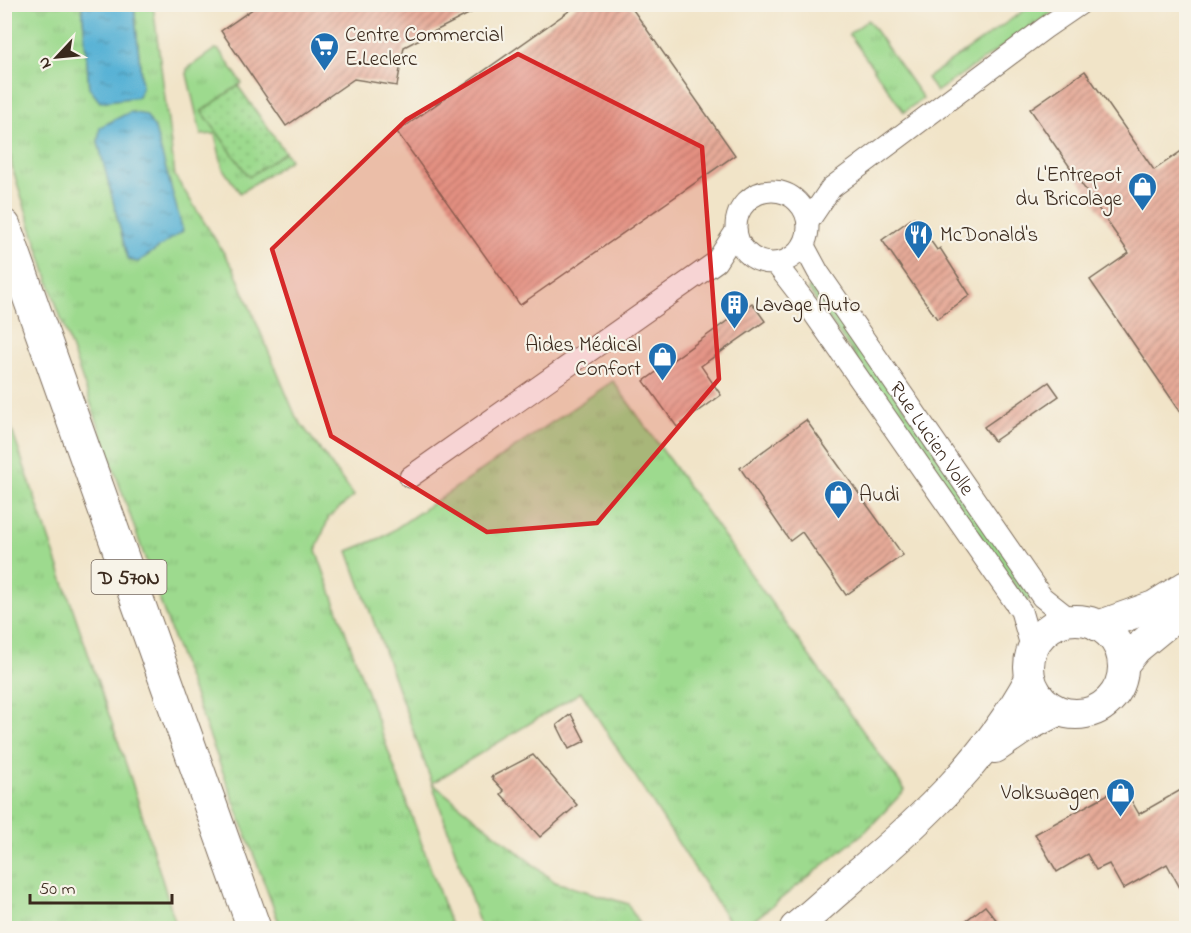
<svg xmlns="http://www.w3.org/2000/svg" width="1191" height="933" font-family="'Indie Flower',sans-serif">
<defs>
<pattern id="grass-tufts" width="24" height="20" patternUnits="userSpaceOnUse" patternTransform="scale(1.5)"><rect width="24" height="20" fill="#9dda8e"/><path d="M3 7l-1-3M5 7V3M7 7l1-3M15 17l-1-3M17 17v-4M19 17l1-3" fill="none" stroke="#88bb7a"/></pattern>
<pattern id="park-dots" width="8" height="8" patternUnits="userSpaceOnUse" patternTransform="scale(1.5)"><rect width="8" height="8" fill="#9dda8e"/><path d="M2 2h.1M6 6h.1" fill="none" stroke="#88bb7a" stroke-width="1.8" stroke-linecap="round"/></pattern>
<pattern id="water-ripples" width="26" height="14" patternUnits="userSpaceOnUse" patternTransform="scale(1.5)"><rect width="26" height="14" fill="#58b2d5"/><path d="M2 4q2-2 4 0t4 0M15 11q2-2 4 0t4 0" fill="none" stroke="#4a91ac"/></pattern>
<pattern id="building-hatch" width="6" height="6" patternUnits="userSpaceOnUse" patternTransform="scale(1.5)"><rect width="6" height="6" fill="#e6aa98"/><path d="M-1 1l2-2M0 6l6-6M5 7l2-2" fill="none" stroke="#bc8b7b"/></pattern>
</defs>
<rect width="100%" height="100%" fill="#f7f3e8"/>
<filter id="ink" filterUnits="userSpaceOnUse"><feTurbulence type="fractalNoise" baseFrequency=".0167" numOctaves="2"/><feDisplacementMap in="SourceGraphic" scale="12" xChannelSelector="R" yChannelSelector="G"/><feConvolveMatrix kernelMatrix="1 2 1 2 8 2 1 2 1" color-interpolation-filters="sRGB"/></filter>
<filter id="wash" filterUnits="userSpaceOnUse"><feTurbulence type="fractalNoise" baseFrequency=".008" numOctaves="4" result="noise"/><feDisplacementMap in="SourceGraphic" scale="24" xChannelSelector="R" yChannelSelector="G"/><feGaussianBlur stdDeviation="1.35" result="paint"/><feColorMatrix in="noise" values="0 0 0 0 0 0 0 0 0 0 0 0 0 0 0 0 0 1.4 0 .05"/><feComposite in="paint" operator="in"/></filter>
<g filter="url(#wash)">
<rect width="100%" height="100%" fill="#f1e4c8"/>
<g fill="url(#grass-tufts)" stroke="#6c8256" stroke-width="1.5">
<polygon points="4,5 82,5 89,88 142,87 134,5 153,5 175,176 234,269 296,417 354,496 329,517 316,550 452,928 281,928 177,649 58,310 12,167 4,113"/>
<polygon points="1032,5 1063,5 936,92 927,78"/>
<polygon points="868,20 923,98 904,112 849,34"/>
<polygon points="215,49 219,50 242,83 202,111 248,175 285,152 290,160 240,193 223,169 215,134 201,135 187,74 187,69"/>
<polygon points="816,281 1035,594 1026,602 808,289"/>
<polygon points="613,381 905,790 866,831 744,928 733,928 581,692 432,783 555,882 628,904 641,928 481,928 432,783 348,551 383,537"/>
<polygon points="5,410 131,779 177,928 5,928"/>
</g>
<polygon fill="url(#park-dots)" stroke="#6c8256" stroke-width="1.5" points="238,86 285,152 249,177 202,111"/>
<g fill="url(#water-ripples)" stroke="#4a6e7a" stroke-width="1.5">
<polygon points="82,5 134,5 142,87 138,97 100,102 89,88"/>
<polygon points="130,112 146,115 155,129 183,231 138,262 128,260 98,142 100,127"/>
</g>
<g id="blocks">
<g fill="url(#building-hatch)">
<polygon points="260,4 488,4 404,47 397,86 354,79 286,126 221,31"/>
<polygon points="579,4 629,4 735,155 520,305 397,132"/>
<polygon points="1085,71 1154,170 1186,148 1186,420 1090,280 1129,253 1030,109"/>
<polygon points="914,217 937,250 940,248 970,295 937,319 882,240"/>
<polygon points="752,303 765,321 701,366 721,395 677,427 644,381"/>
<polygon points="1049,382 1059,396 994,441 984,427"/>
<polygon points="806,420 903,555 846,595 802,532 790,541 740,468"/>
<polygon points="571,714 585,741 569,749 557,725"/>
<polygon points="533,755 577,805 540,837 501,794 504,791 491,777"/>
<polygon points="1123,786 1139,814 1186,787 1186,899 1167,864 1123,889 1109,864 1096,870 1087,854 1057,872 1035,834"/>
<polygon points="985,906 1003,928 956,928"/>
</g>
</g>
</g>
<g filter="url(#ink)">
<use href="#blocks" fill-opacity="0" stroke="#7b6b5a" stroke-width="1.5"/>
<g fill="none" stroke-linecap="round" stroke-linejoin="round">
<defs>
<g id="street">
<circle cx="772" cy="227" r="36"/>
<polyline points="808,222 831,188 1045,28 1080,4"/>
<path id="s1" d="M804 246 818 272 1042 597 1071 620"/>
<polyline points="776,264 810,308 1021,611 1032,649"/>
<polyline points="410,477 716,262 736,231"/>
</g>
<g id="secondary">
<circle cx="1076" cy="667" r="47"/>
<polyline points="1098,626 1154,606 1186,586"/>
<polyline points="1123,665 1136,649 1186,608"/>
<polyline points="995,748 1026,727 1057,711"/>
<path d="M795 928C816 911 836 892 857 874 925 817 987 758 1030 679"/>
</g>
<polyline id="primary" points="4,226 254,928"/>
</defs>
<use href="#street" stroke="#7b6b5a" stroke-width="23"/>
<use href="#secondary" stroke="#7b6b5a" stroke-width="32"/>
<use href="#primary" stroke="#7b6b5a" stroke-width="35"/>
<use href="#street" stroke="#fff" stroke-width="21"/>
<use href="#secondary" stroke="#fff" stroke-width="30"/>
<use href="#primary" stroke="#fff" stroke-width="33"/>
</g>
</g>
<path fill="#d62828" fill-opacity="0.2" stroke="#d62828" stroke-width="4.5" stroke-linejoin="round" d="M518 54 702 147 719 379 597 523 487 532 331 436 272 249 406 120Z"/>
<defs>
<symbol id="supermarket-pin" viewBox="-11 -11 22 30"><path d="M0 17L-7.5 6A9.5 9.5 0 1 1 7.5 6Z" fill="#1f6fb2" stroke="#f7f3e8"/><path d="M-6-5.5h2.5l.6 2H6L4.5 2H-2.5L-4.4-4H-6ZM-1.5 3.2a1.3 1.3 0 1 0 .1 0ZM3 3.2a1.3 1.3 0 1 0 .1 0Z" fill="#fff"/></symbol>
<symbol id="shop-pin" viewBox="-11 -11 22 30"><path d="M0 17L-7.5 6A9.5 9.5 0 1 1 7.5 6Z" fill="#1f6fb2" stroke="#f7f3e8"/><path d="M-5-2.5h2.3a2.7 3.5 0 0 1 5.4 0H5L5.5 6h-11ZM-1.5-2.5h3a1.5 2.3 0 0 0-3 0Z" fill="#fff"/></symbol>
<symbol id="restaurant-pin" viewBox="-11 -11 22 30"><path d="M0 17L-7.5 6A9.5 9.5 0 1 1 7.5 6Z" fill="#1f6fb2" stroke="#f7f3e8"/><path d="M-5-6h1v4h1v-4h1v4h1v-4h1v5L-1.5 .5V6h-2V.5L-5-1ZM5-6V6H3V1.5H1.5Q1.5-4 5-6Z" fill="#fff"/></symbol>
<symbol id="building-pin" viewBox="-11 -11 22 30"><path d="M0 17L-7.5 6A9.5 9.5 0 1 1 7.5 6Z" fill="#1f6fb2" stroke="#f7f3e8"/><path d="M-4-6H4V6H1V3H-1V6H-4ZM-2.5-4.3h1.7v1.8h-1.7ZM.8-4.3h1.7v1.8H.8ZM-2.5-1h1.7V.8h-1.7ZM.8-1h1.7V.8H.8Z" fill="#fff"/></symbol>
</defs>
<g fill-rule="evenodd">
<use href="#supermarket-pin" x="308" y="30" width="33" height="45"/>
<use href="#shop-pin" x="1126" y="170" width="33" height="45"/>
<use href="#restaurant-pin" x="902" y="218" width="33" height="45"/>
<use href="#building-pin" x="718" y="288" width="33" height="45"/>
<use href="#shop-pin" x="646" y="340" width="33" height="45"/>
<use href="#shop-pin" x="822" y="478" width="33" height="45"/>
<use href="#shop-pin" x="1104" y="776" width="33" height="45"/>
</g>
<g text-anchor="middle" stroke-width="4.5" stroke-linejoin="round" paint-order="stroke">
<rect fill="#f7f3e8" stroke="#73665b" stroke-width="1.5" x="91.5" y="560" width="75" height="34" rx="4.5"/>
<g font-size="20" font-weight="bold" fill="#3b2a1e">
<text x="129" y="584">D 570N</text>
</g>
<g font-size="21" fill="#3b2a1e" stroke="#f7f3e8" text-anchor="start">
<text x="345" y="41">Centre Commercial<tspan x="345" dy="24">E.Leclerc</tspan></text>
<text x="1122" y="181" text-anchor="end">L'Entrepot<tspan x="1122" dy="24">du Bricolage</tspan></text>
<text x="940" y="241">McDonald's</text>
<text x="755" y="311">Lavage Auto</text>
<text x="641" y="351" text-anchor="end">Aides Médical<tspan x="641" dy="24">Confort</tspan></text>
<text x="859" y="501">Audi</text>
<text x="1099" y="799" text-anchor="end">Volkswagen</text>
</g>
<g font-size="21" fill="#3b2a1e" stroke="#f7f3e8">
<text dy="7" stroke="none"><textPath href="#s1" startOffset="231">Rue Lucien Volle</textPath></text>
</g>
</g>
<rect width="1191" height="933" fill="none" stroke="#f7f3e8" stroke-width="24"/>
<g transform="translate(57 57) rotate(244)" stroke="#f7f3e8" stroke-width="4.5" paint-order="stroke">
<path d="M0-4.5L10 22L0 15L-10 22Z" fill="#3b2a1e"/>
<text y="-9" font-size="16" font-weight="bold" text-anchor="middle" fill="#3b2a1e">N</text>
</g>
<path d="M30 894v9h142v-9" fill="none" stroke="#3b2a1e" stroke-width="3"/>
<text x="39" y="894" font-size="18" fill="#3b2a1e" stroke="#f7f3e8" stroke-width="4.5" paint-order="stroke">50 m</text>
</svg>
